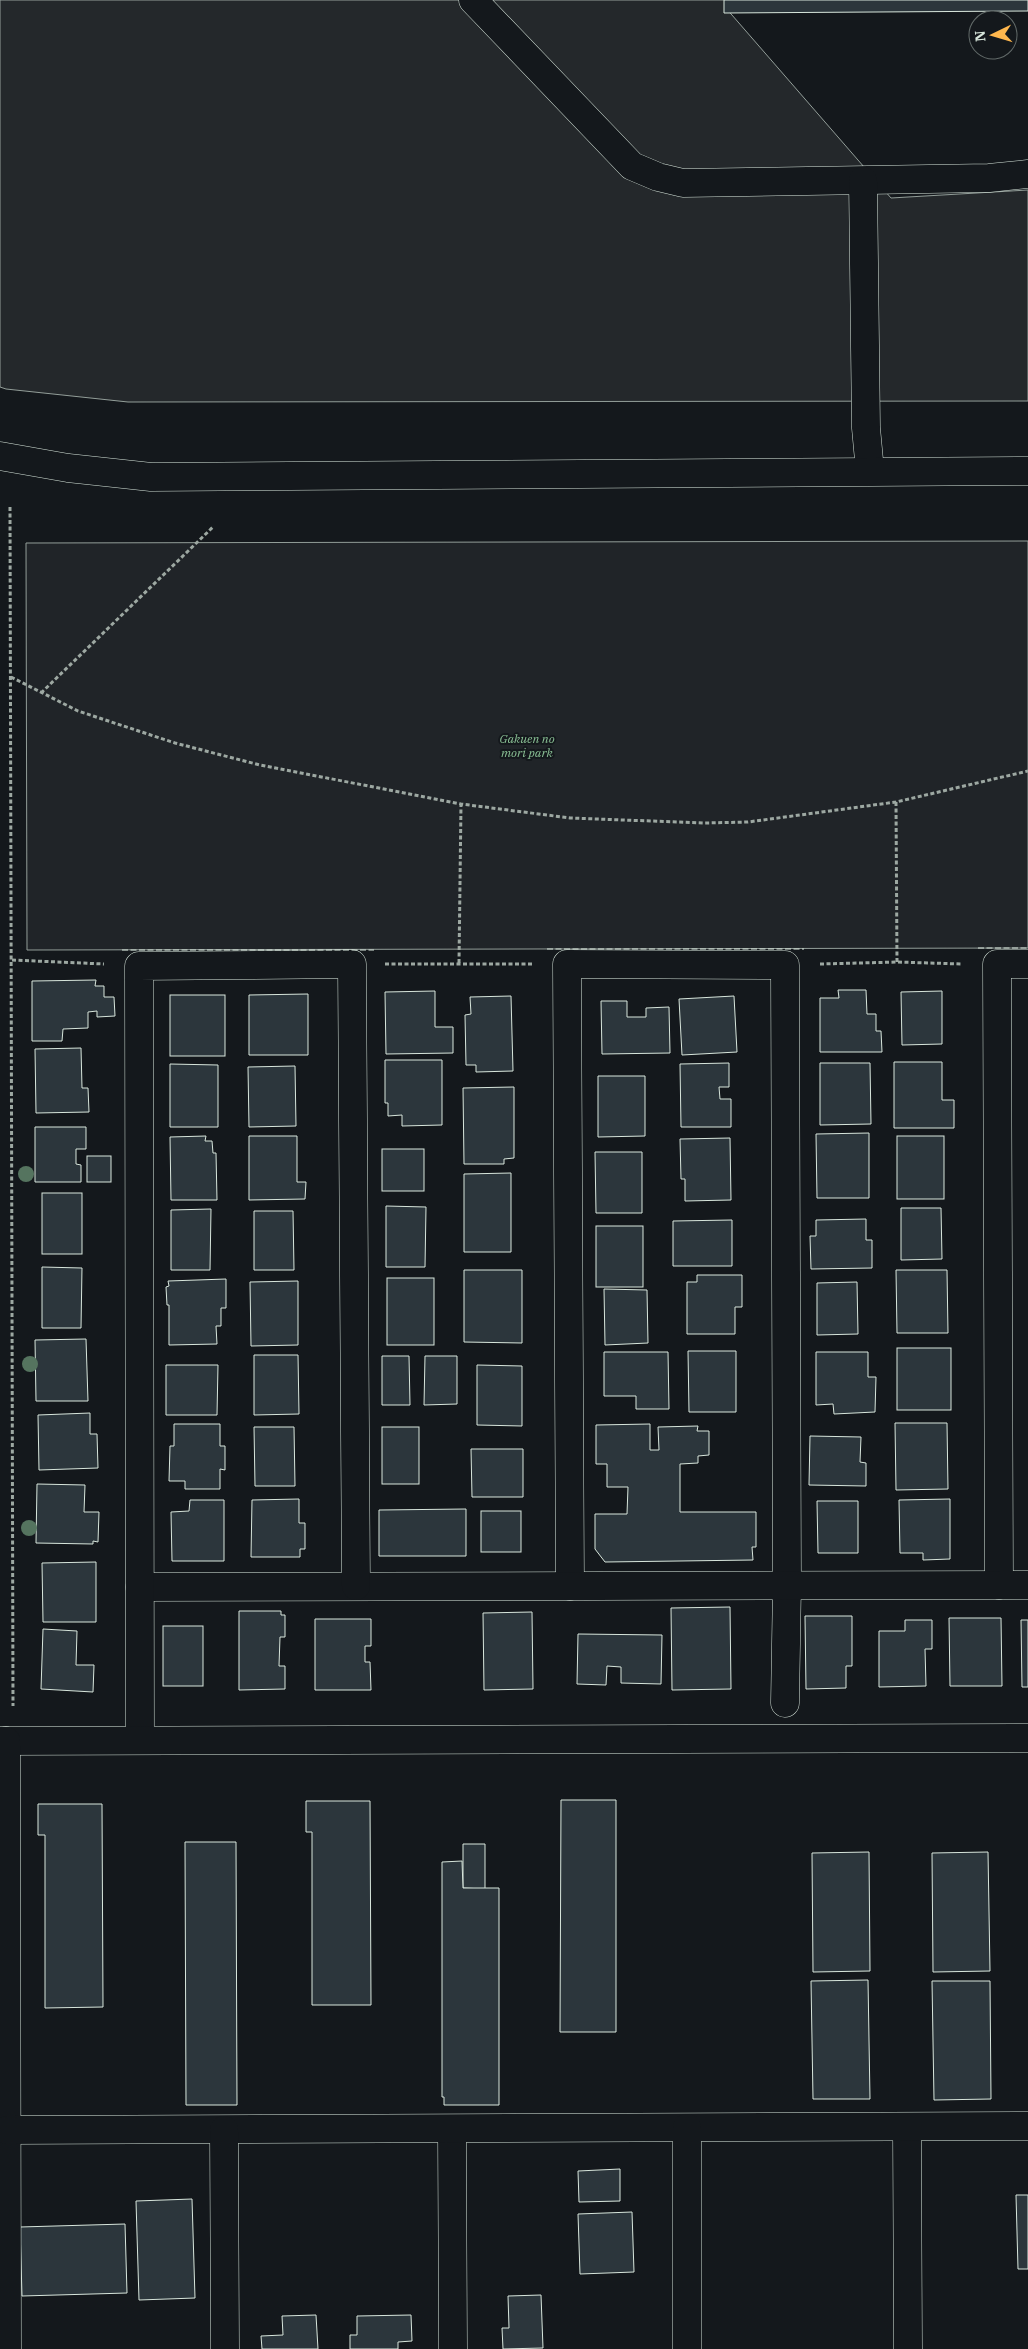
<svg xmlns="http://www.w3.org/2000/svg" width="1028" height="2349" font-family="'IBM Plex Serif',serif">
<rect width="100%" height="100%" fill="#14181c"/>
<polygon fill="#202428" stroke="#939e99" points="1028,541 1028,948 27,950 26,543"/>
<polygon fill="#24282b" stroke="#939e99" points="0,0 725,0 725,7 891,198 1028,190 1028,401 128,402 6,389 0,387"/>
<g fill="#2c363c" stroke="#d8e6dc">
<polygon points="724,0 1028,0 1028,11 724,13"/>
<polygon points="96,980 95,986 104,986 104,997 114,997 115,1016 97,1017 97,1011 88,1012 88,1028 63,1029 62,1041 32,1041 32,981"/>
<polygon points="838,990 866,990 867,1014 876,1014 876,1031 881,1031 882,1052 820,1052 820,998 839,998"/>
<polygon points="435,991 435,1027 453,1027 453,1053 386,1054 385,992"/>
<polygon points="942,991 942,1044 902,1045 901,992"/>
<polygon points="308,994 308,1055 249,1055 249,995"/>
<rect x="170" y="995" width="55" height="61"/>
<polygon points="511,996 513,1071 476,1072 476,1065 466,1065 465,1015 471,1014 470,997"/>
<polygon points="734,996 737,1052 682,1055 679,999"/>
<polygon points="601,1001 627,1001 627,1017 646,1017 646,1008 669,1007 670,1053 602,1054"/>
<polygon points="81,1048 82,1088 88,1088 89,1112 36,1113 35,1049"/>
<polygon points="385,1060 442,1060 442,1125 402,1126 402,1115 388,1116 388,1103 385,1103"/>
<polygon points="894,1062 942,1062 942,1100 954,1100 954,1128 894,1128"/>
<polygon points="729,1063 729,1087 719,1087 720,1099 731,1099 731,1127 681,1127 680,1064"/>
<polygon points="820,1063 870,1063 871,1124 820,1125"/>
<polygon points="170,1064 218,1065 218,1127 170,1127"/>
<polygon points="295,1066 296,1126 249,1127 248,1067"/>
<polygon points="598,1076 645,1076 645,1136 598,1137"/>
<polygon points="514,1087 514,1158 504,1159 504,1164 464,1164 463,1088"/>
<polygon points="35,1127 86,1127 86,1149 76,1149 76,1164 81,1165 81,1182 35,1182"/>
<polygon points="869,1133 869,1198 817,1198 816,1134"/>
<polygon points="206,1136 205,1141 212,1141 213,1153 216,1153 217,1200 171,1200 170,1137"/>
<polygon points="249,1136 297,1136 297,1182 306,1182 305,1199 249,1200"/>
<rect x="897" y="1136" width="47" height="63"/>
<polygon points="730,1138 731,1200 685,1201 685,1179 681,1179 680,1139"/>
<rect x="382" y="1149" width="42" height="42"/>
<polygon points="595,1152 642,1152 642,1213 596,1213"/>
<rect x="87" y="1156" width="24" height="26"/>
<polygon points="511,1173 511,1252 464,1252 464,1174"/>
<rect x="42" y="1193" width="40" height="61"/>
<polygon points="386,1206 426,1207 425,1267 386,1267"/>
<polygon points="901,1208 941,1208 942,1259 901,1260"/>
<polygon points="211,1209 210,1270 171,1270 171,1210"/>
<polygon points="254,1211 293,1211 294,1270 254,1270"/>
<polygon points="866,1219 866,1240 872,1240 872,1268 811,1269 810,1236 816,1236 816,1220"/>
<polygon points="732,1220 732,1266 673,1266 673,1221"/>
<rect x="596" y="1226" width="47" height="61"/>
<polygon points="42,1267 82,1268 81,1328 42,1328"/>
<polygon points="464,1270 522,1270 522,1343 464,1342"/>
<polygon points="896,1270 947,1270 948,1333 897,1333"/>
<polygon points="697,1275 742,1275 742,1307 735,1307 735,1334 687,1334 687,1282 697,1282"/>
<rect x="387" y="1278" width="47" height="67"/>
<polygon points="226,1279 226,1308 221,1308 221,1326 216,1326 217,1344 169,1345 169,1305 167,1305 166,1287 169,1286 168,1281"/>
<polygon points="298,1281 298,1345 251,1346 250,1282"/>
<polygon points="857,1282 858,1334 817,1335 817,1283"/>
<polygon points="604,1289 647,1290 648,1343 605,1345"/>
<polygon points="86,1339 88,1401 36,1401 35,1340"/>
<rect x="897" y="1348" width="54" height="62"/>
<polygon points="688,1351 736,1351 736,1412 689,1412"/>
<polygon points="604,1352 668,1352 669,1409 636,1409 636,1396 604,1396"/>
<polygon points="816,1352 868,1352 868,1377 876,1377 875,1412 834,1414 833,1404 816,1405"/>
<polygon points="254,1355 298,1355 299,1414 254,1415"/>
<polygon points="382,1356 409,1356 410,1405 382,1405"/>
<polygon points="425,1356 457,1356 457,1404 424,1405"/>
<polygon points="166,1365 218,1365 217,1415 166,1415"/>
<polygon points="477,1365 522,1366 522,1426 477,1425"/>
<polygon points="90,1413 90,1434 97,1434 98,1468 39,1470 38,1415"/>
<polygon points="895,1423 947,1423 948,1489 896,1490"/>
<polygon points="174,1424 220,1424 220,1446 225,1446 225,1470 220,1469 220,1489 185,1489 185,1481 169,1481 170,1446 174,1446"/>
<polygon points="650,1424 650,1450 659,1450 658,1427 698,1426 697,1431 709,1431 709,1455 698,1456 698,1463 680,1464 680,1512 756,1512 756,1547 752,1547 753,1560 605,1562 595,1549 595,1514 627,1514 628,1487 607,1487 607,1464 596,1464 596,1425"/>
<polygon points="254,1427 294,1427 295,1486 255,1486"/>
<rect x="382" y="1427" width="37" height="57"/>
<polygon points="810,1436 861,1437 860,1462 866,1463 866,1486 809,1485"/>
<polygon points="471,1449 523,1449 523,1497 472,1497"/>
<polygon points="37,1484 85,1485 84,1512 99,1512 98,1542 93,1541 93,1544 36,1543"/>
<polygon points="299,1499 299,1523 305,1523 305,1549 300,1549 300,1557 251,1557 252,1500"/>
<polygon points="950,1499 950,1559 923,1560 923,1553 900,1553 899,1500"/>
<polygon points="190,1500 224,1500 224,1561 172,1561 171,1512 189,1511"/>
<polygon points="817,1501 858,1501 858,1553 818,1553"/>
<polygon points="466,1509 466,1556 379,1556 379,1510"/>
<rect x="481" y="1511" width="40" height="41"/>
<polygon points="96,1562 96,1622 43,1622 42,1563"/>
<polygon points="730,1607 731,1689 672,1690 671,1608"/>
<polygon points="239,1611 281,1611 281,1615 285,1615 285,1637 280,1637 279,1666 285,1666 285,1689 239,1690"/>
<polygon points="532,1612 533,1689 484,1690 483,1613"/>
<polygon points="805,1616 852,1616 852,1666 846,1666 846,1688 806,1689"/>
<polygon points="949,1618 1001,1618 1002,1686 950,1686"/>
<polygon points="315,1619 371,1619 371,1646 365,1646 365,1662 370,1662 371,1690 315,1690"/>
<polygon points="905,1620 932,1620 932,1649 925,1649 926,1686 879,1687 879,1631 905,1631"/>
<polygon points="1021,1620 1028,1620 1028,1687 1022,1687"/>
<rect x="163" y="1626" width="40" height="60"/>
<polygon points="43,1629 77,1631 76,1665 94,1665 93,1692 41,1689"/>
<polygon points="578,1634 662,1635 661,1684 621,1683 621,1667 607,1666 606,1685 577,1684"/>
<polygon points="561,1800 616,1800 616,2032 560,2032"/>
<polygon points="306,1801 370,1801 371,2005 312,2005 312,1832 306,1832"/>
<polygon points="38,1804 102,1804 103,2007 45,2008 45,1835 38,1835"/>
<polygon points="185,1842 236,1842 237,2105 186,2105"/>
<polygon points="463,1844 485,1844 485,1889 463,1888"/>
<polygon points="869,1852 870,1971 813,1972 812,1853"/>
<polygon points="988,1852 990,1971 933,1972 932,1853"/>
<polygon points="462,1861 463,1888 499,1888 499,2105 444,2105 444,2097 442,2097 442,1862"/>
<polygon points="868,1980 870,2099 813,2099 811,1981"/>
<polygon points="932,1981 990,1981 991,2099 934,2100"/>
<polygon points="620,2169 620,2201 579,2202 578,2171"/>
<polygon points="1016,2195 1028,2195 1028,2269 1018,2269"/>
<polygon points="192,2199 195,2298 139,2300 136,2201"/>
<polygon points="632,2212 634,2272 580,2274 578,2214"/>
<polygon points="125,2224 127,2293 22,2296 20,2227"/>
<polygon points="541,2295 543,2348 503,2349 502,2328 509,2328 508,2296"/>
<polygon points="316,2315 318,2349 262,2349 261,2336 283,2335 282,2316"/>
<polygon points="411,2315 412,2341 398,2342 398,2349 350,2349 350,2335 357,2335 357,2316"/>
</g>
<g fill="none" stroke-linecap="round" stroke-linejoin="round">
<defs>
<g id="minor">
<polyline points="473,0 632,166 658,177 683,183 989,178 1028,174"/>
<polyline points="863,181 866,428 870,471"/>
<polyline points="0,456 68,468 151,477 1028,471"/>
<polyline points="999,1585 997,964 1028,964"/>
<polyline points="570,1586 567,964 785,965 787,1585 785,1703"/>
<polyline points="140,1587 1028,1585"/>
<polyline points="140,1739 139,966 352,964 356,1586"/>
<polyline points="0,1741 1028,1738"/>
<polyline points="6,1741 7,2349"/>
<polyline points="907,2127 908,2349"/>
<polyline points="452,2129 453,2349"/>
<polyline points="7,2130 1028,2126"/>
<polyline points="224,2130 225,2349"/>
<polyline points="687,2349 687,2128"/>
</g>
</defs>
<use href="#minor" stroke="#d8e6dc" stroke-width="29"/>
<g stroke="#9da8a2" stroke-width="3" stroke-dasharray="4 2.5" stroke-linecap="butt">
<polyline points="10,507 13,1706"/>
<polyline points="11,677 78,711 175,743 260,765 461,804 570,818 704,823 748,822 896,802 1028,771"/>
<polyline points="41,693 214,526"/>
<polyline points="896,802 897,962"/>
<polyline points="12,960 104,964"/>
<polyline points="459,963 461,804"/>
<polyline points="385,964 532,964"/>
<polyline points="820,964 897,962 962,964"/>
</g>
<use href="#minor" stroke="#14181c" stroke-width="28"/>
<g stroke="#d8e6dc" stroke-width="1" stroke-dasharray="6 2.5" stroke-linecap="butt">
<polyline points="978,948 1028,948"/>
<polyline points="547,949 804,949"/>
<polyline points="122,950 374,950"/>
</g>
</g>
<g fill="#55745f">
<circle cx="26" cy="1174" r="8"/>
<circle cx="30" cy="1364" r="8"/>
<circle cx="29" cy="1528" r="8"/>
</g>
<g text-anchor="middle" stroke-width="4" stroke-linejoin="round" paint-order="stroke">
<g font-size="12" font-style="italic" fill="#8ac095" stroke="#14181c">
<text x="527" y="743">Gakuen no<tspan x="527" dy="14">mori park</tspan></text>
</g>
</g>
<g transform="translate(993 35) rotate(265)"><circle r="24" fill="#14181c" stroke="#626a69"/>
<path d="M0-4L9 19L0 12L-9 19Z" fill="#ffb74d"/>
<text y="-8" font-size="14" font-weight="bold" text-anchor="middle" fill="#d8e6dc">N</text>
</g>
</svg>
